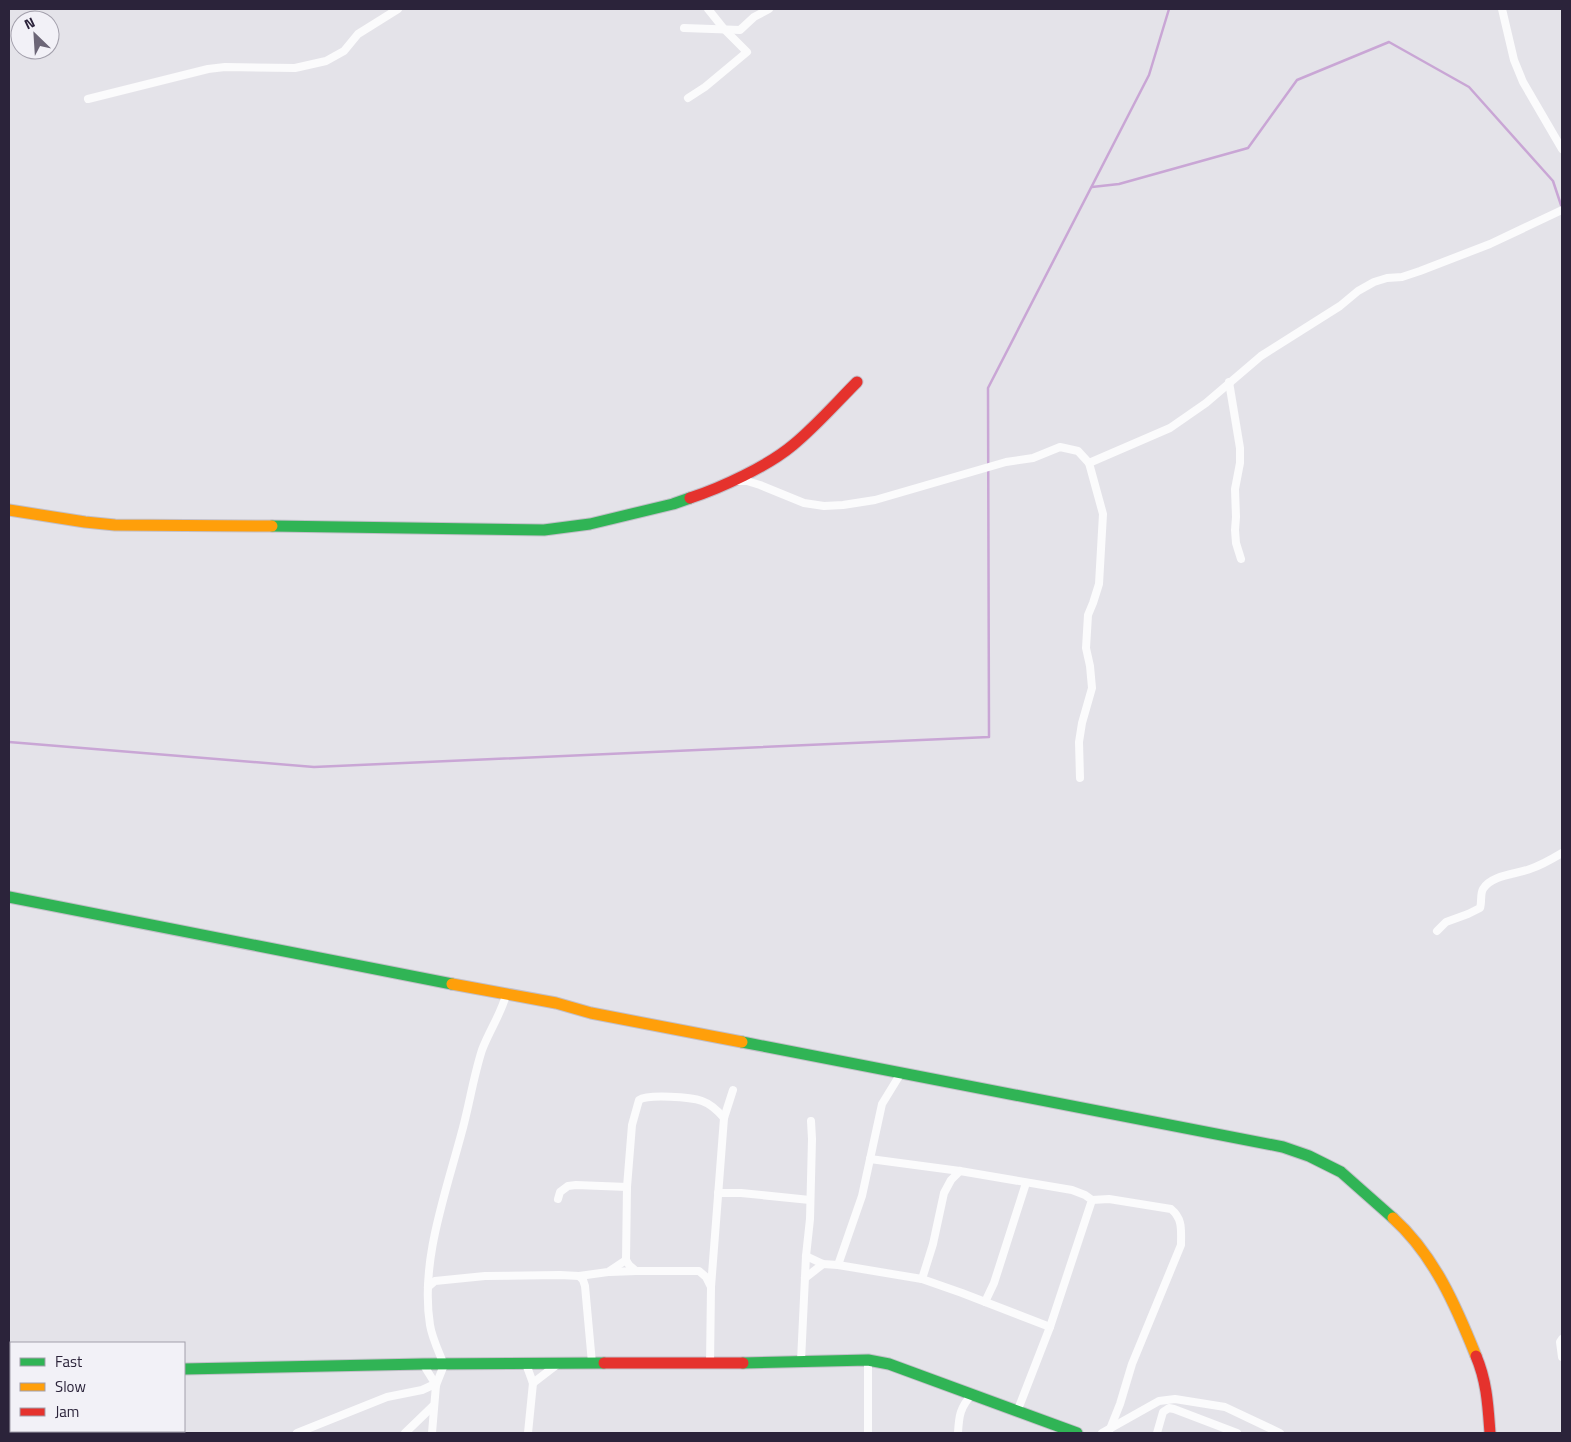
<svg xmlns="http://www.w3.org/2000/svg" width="1571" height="1442" font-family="'Titillium Web',sans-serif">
<rect width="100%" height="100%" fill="#e4e3e9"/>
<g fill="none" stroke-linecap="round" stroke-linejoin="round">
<g stroke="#c9a6d5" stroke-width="2.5">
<polyline points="1092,187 1119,184 1248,148 1297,80 1389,42 1469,87 1553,181 1562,208"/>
<polyline points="9,742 314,767 989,737 988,388 1149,75 1169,9"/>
</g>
<defs>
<g id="fast">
<polyline points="272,526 544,530 590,524 673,504 690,498"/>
<polyline points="9,897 452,984"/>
<polyline points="742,1042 1283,1147 1309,1156 1341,1172 1393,1218"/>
<polyline points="743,1363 868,1360 889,1364 1077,1433"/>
<polyline points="184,1369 423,1364 604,1363"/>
</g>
<g id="slow">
<polyline points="9,510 85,522 115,525 272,526"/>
<polyline points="452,984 556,1003 591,1013 742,1042"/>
<path d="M1393 1218C1434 1255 1456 1306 1476 1356"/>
</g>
<g id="jam">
<path d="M690 498C721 488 768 466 793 445 816 426 836 403 857 382"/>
<path d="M1476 1356C1487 1382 1488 1406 1490 1433"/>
<polyline points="604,1363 743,1363"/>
</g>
</defs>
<use href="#fast" stroke="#c2bfc8" stroke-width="13"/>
<use href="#slow" stroke="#c2bfc8" stroke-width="13"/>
<use href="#jam" stroke="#c2bfc8" stroke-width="13"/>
<g stroke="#fbfbfc" stroke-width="8">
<polyline points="1502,9 1514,60 1523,82 1562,149"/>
<polyline points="684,28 740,30 754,17 769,9"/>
<polyline points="688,98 705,87 747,52 724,29 708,9"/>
<polyline points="88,99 208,69 225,67 295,68 326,61 344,51 358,34 398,9"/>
<polyline points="1229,382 1240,448 1240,463 1235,489 1236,517 1235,530 1236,543 1241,559"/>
<polyline points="734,481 747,481 760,485 804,503 824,506 843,505 875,500 1006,462 1033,458 1060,447 1078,451 1089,463"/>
<polyline points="1080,778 1079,742 1082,723 1092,688 1090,666 1086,648 1088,615 1093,603 1099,584 1103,514 1089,463 1170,428 1206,403 1261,356 1340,306 1358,291 1374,282 1387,278 1402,277 1420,271 1490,244 1562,210"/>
<path d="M1437 931 1446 922 1468 914 1480 908C1482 902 1480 894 1483 889 1491 875 1517 874 1530 869 1542 865 1552 859 1562 853"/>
<polyline points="870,1159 960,1171 1072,1190 1085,1195 1092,1200 1050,1327 1017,1412"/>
<polyline points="718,1193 741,1193 810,1200"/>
<polyline points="558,1199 560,1192 568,1186 576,1185 627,1187"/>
<path d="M1092 1200 1109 1199 1171 1209C1183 1219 1181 1230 1181 1245L1132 1364 1120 1404 1110 1429"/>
<polyline points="806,1256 823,1264 838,1265 922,1279 962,1293 1050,1327"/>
<polyline points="838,1265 862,1196 882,1104 901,1073"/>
<polyline points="610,1272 636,1271"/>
<polyline points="579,1276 608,1272 626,1260"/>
<polyline points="805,1278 823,1264"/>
<polyline points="922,1279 933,1244 944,1193 951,1180 960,1171"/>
<polyline points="428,1287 435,1281 485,1276 560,1275 579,1276 583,1280 585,1286 592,1363"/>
<polyline points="711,1287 724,1118 733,1090"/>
<polyline points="985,1302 994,1283 1026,1183"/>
<polyline points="1562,1339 1560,1342 1562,1357"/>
<polyline points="801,1361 806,1256 810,1219 812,1139 811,1121"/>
<polyline points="423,1364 436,1385"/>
<polyline points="526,1364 533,1383 528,1433"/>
<path d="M710 1364 711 1287 706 1277 699 1271H636L629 1265 626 1260 627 1187 632 1125 639 1100C648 1094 691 1097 702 1101 711 1104 718 1111 724 1118"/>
<polyline points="9,1372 11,1372"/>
<polyline points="533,1383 559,1363"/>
<polyline points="21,1433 21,1431"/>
<polyline points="99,1433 99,1431"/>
<polyline points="297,1433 387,1397 422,1390 435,1384"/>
<polyline points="405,1433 433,1406"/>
<path d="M432 1433 436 1385 444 1365C439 1352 432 1338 430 1325 420 1263 445 1195 461 1135 469 1107 473 1078 482 1050 489 1031 501 1014 506 995"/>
<polyline points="868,1433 868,1360"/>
<path d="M958 1433C959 1415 960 1408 972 1394"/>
<polyline points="1102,1433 1159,1401 1175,1399 1225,1407 1280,1433"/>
<polyline points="1157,1433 1163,1412 1169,1408 1174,1409 1237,1433"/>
</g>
<use href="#fast" stroke="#30b455" stroke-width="11"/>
<use href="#slow" stroke="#ff9f0a" stroke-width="11"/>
<use href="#jam" stroke="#e5322d" stroke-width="11"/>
</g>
<rect width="1571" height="1442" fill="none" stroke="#2b233a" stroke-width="20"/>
<rect x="10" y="1342" width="175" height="90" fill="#f2f1f7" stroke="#a29fab"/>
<rect x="20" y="1358" width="25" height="8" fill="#30b455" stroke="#a29fab"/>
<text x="55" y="1367" font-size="15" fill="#2b233a">Fast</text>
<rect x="20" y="1383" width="25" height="8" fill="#ff9f0a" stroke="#a29fab"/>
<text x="55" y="1392" font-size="15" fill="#2b233a">Slow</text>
<rect x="20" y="1408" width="25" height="8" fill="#e5322d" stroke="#a29fab"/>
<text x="55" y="1417" font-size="15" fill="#2b233a">Jam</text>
<g transform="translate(35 35) rotate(335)"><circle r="24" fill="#f2f1f7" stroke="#a29fab"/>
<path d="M0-4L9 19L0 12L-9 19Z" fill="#6c6677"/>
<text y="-8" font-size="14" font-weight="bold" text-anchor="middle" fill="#2b233a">N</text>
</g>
</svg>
